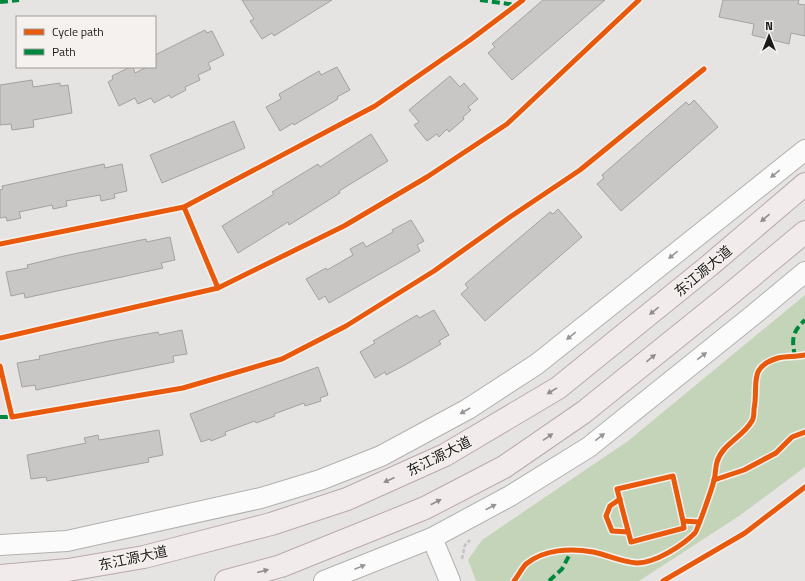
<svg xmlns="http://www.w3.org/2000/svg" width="805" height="581" font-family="'Titillium Web','Noto Sans SC',sans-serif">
<rect width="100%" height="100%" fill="#e6e4e2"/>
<polygon fill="#c4d4b8" points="805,295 805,467 739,516 639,581 476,581 468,560 482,540 628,441"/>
<g fill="#c9c7c6" stroke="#a3a2a1">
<polygon points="242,0 332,0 274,36 272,33 262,39 250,21 254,19"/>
<polygon points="543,0 605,0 512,80 488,53 495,47 492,44"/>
<polygon points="723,0 799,0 798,4 805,5 805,36 791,33 789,44 752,35 754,24 719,17"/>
<polygon points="205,30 207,33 212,31 224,55 208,63 211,69 198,75 200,80 185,87 186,90 171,98 169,95 154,103 151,98 138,104 135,98 119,106 108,82 113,79 112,76 130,67 133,67 135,73 147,67 155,67 155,55"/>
<polygon points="337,67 350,90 337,97 338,99 294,125 293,123 280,131 266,107 281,99 279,94 319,71 321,75"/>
<polygon points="450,76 460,87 464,83 478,99 468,107 471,110 463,117 464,119 449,132 447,129 439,137 437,134 427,141 414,125 419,122 409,110"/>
<polygon points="32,80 33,87 60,83 60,86 68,85 72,113 33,120 34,127 12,130 11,124 0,125 0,85"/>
<polygon points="694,100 718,127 621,211 597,184 604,178 602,175 686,102 689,105"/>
<polygon points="234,121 245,148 162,183 150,155"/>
<polygon points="371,134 388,161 339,191 340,193 289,225 288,222 238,253 222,226 274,194 272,192 318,164 320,167"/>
<polygon points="104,164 105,168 122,164 127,191 114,194 115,198 101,201 100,195 66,201 67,206 53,209 52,205 19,212 21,218 7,221 6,217 0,218 0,190 3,189 2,186"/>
<polygon points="558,209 582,237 485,321 461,294 468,288 465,284 550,212 553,214"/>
<polygon points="411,220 424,241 417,245 420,251 329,303 325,296 319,300 306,279 326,268 327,270 353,255 350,249 363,242 366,247 393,232 392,230"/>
<polygon points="170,237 175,260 161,263 163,268 25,298 24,293 11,296 6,272 28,268 27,265 64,256 146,239 147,242"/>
<polygon points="434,310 449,335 439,341 441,344 405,365 386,375 385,372 375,378 360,352 375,343 373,341 417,315 419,318"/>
<polygon points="182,330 187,354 173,356 174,362 36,390 35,385 22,387 17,363 40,359 39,356 109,341 158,332 159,335"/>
<polygon points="318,367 328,395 320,398 321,401 305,406 304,403 274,414 275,416 256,423 255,421 225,432 226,435 211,441 210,439 201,442 190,414"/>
<polygon points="159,430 163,455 148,458 149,462 47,481 46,477 31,479 27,455 86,443 84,438 98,435 99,440"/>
</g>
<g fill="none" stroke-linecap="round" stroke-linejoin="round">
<defs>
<g id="minor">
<polyline points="432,538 450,581"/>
<polyline points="0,545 67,541 261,498 320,480 381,456 468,409 537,364 805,150"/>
<polyline points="324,581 432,538 510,496 589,447 752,316 805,272"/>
</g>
<g id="major">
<polyline points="0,576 68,570 144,557 271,524 347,499 445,455 558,388 710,265 805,184"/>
<polyline points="226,581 281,566 425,508 504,467 584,412 728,296 805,232"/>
</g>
</defs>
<use href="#minor" stroke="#b2b1af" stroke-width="22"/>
<use href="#major" stroke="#b8aaac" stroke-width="24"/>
<polyline stroke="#c4c3c2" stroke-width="2.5" stroke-dasharray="4 2" stroke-linecap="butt" points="462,559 465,545 470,540"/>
<use href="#minor" stroke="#fbfbfb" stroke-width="20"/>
<use href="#major" stroke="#f2ebeb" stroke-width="22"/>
<g stroke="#00873e" stroke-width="4" stroke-dasharray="8 4" stroke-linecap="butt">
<polyline points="480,0 516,5"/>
<polyline points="0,2 19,0"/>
<path d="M795 357C792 340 791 333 805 320"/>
<polyline points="0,417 12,417"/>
<polyline points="549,581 562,569 572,550"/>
</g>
<defs>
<g id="cycleway">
<polyline points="184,207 218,288"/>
<polyline points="0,244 184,207 375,106 470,40 523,0"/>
<polyline points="0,338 218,288 344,226 427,177 507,124 639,0"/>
<polyline points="0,366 12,417 183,388 282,359 346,326 434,271 510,217 580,170 704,69"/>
<polyline points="714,480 744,470 776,453 792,437 805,432"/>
<polyline points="620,499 610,506 606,516 612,531 628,532"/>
<polyline points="683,521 673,476 617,489 631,542 684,528 683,521 699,522"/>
<path d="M514 581C518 576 522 568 526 564 544 549 571 548 593 552 608 555 621 562 637 563 655 563 682 546 695 533 697 531 713 486 714 480 716 474 715 468 717 462 722 444 743 437 752 421 754 418 754 413 754 409 759 385 747 367 778 358 786 356 796 357 805 355"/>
<polyline points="663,581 745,533 805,487"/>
</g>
</defs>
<use href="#cycleway" stroke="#f5f1ee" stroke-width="8"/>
<use href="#cycleway" stroke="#e8590c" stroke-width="5"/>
</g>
<defs><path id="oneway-solid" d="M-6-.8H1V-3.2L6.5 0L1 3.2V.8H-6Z"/></defs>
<g fill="#969695">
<use href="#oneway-solid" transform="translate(775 174) rotate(141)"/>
<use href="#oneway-solid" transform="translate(673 255) rotate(141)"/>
<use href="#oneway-solid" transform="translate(571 336) rotate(141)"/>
<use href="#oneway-solid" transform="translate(702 356) rotate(-38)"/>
<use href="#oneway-solid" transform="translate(465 411) rotate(150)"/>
<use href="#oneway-solid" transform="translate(600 437) rotate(-38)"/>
<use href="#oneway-solid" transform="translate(491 507) rotate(-28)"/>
<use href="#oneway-solid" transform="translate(360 567) rotate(-22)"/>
</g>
<g fill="#918d8c">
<use href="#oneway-solid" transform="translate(765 218) rotate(139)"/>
<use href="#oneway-solid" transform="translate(654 311) rotate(141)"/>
<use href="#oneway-solid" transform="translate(651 358) rotate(-39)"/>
<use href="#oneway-solid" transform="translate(552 391) rotate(149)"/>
<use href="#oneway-solid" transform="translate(548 437) rotate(-34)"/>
<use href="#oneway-solid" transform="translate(389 480) rotate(156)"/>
<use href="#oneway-solid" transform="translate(436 502) rotate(-28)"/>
<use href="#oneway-solid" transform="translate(263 571) rotate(-15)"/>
</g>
<g text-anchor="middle" stroke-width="3" stroke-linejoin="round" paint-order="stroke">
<g font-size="14" fill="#1b1a19" stroke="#f5f1ee">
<text transform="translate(703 271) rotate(-40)" y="5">东江源大道</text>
<text transform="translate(439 456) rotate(-27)" y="5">东江源大道</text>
<text transform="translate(133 558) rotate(-12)" y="5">东江源大道</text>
</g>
</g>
<rect x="16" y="16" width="140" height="52" fill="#f5f1ee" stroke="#9e9b99"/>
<rect x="24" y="29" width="20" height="6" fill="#e8590c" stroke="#9e9b99"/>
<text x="52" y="36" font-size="12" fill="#1b1a19">Cycle path</text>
<rect x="24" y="49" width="20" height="6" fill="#00873e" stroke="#9e9b99"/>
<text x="52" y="56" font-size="12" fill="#1b1a19">Path</text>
<g transform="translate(769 36)" stroke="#f5f1ee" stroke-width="3" paint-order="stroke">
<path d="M0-3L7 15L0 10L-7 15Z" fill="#1b1a19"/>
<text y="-6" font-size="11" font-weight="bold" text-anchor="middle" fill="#1b1a19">N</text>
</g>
</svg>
